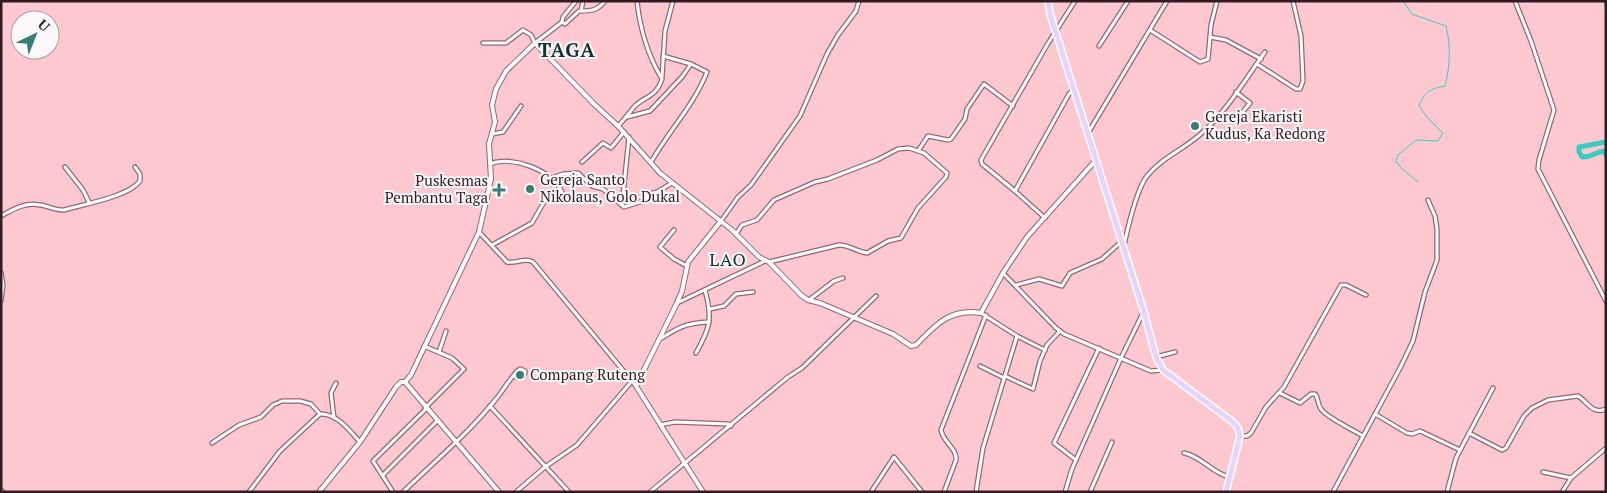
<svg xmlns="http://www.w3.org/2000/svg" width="1607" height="493" font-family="'PT Serif',serif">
<rect width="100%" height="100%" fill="#fec8d1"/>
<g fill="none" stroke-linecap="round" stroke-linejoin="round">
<path stroke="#3bccc1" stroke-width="1" d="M1403 1 1412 14 1446 26C1451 46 1450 67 1445 86 1430 89 1425 91 1419 106L1426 116 1443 133 1438 141 1416 140 1398 155 1396 161 1401 168 1418 182"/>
<g stroke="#3bccc1" stroke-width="5">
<polyline points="1605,1 1606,2"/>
<path d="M1606 142 1579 147V152L1582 157C1590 158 1596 152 1604 151L1606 155"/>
</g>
<defs>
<g id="minor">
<polyline points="1217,1 1211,25 1210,37 1226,40 1261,59"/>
<polyline points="1515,1 1531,41 1554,110 1539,160 1538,169 1606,301"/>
<polyline points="581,11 583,1"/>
<path d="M562 22 565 24 579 11C591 11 597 11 605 1"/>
<polyline points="1150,30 1200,62 1208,59 1210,37"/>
<polyline points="483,43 506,43 523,30 531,35 535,43 562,22 563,17 576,1"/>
<polyline points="1099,46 1128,1"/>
<polyline points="1257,64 1296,89 1300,89 1303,81 1301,36 1293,1"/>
<polyline points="662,77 665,31 673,1"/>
<polyline points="1236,92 1250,103 1240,115"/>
<polyline points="627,117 650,111 682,77 691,64"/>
<path d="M618 126C624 120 629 113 634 107 644 96 656 98 662 79 647 54 640 29 637 1"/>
<polyline points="1088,133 1167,1"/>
<polyline points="492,134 503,132 521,106"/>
<polyline points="918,151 928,136 948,140 951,139 965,119 967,109 984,84 1013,106"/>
<polyline points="582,162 603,143 611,148 624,132"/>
<path d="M651 162C668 132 694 105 707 72L691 64 663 56"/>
<path d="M490 164C512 155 552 170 562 192L559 194 547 197 532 223 492 245"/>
<polyline points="65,167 83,190 89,202"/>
<polyline points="552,178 563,174 578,173 592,186 603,189 624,207 643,201 649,194 657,192 672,183"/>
<polyline points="1015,191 982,164 981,160 1047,45 1075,1"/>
<polyline points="622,205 629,137"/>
<path d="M1 216C14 209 25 202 40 205 48 206 55 210 64 210 84 204 128 197 140 181V174L135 167"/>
<polyline points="1045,218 1015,191 1069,94 1073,90"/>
<polyline points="721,221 738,197 751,185 800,116 827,54 838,35 856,11 859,1"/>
<polyline points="674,230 660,247 674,259 687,266"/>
<path d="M479 232 507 262C517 264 524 257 533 262L636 386"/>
<path d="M736 234 742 225 757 220 774 200 815 182 828 179 877 160 898 149 909 148 924 153 947 173 946 177 918 208 901 238 888 241 867 253C857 252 850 245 839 245L769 262"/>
<path d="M1124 245C1128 227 1136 190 1147 176 1162 157 1187 148 1204 131 1226 112 1247 77 1265 52"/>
<polyline points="1,273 3,285 1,301"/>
<polyline points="1003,273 1056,328 1064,334 1151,371 1162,370"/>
<polyline points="1016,285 1039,279 1062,286 1070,273 1102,259 1121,242"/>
<polyline points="809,300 834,281 843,278"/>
<polyline points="677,303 765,261"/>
<polyline points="710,309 724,306 736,294 753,292"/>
<polyline points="1017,336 1045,350"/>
<path d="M660 339C679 327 686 323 709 322"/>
<polyline points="424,346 452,358 464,369 425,408"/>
<polyline points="439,352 446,331"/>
<path d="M696 353C710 328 713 319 705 290"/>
<polyline points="1156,357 1175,352"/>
<polyline points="980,366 1004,378"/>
<polyline points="1005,376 1033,389 1040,361 1047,345 1060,331"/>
<path d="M1280 393 1300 403 1311 394H1315C1319 398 1317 404 1321 409 1326 417 1353 430 1363 436"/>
<polyline points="490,406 569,492"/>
<polyline points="1375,414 1407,433 1412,434 1420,431 1460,450"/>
<polyline points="334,418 331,393 336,383"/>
<polyline points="660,425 675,422 728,424 731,426"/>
<path d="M1469 433 1502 450 1506 448 1524 416 1532 408 1548 400 1578 396C1587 401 1592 415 1606 409"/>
<polyline points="1240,436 1247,436 1251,433 1266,407 1284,387 1341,285 1346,285 1366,295"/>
<polyline points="212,443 239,425 261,417 273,405 282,401 300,401 311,404 320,414"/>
<path d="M1184 453C1201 456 1212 473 1229 477"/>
<polyline points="1076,460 1054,443 1099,348"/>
<polyline points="1543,472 1571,478"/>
<polyline points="383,475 437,421"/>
<polyline points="1,490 3,492"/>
<path d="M249 492 280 451 320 414C337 413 350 431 360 442"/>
<polyline points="393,492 373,461 426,409"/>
<path d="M403 492C434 462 469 433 496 399 502 392 514 372 520 369L525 371V373C522 378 518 378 513 376"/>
<polyline points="516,492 545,467 577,445 632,381"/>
<polyline points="650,492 788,377 802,368 876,296"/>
<polyline points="871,492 894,457 922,492"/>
<path d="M944 492 956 460C957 448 943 442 941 430L986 315"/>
<polyline points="976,492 983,448 1017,336 981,313"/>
<polyline points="1065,492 1072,469 1121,358 1143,313"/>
<polyline points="1090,492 1112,442"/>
<polyline points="1333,492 1400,368 1413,341 1425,292 1437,260 1437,229 1435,216 1428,200"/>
<polyline points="1447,492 1456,458 1493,388"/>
<polyline points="1562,492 1571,478 1606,448"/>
</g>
<g id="tertiary">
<polyline points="405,382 499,492"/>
<path d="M319 492 360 442 396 387 401 382H405L411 375 479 232 491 179 489 144 495 122 492 105 496 89 506 71 535 43 594 104 618 126 660 173 732 230 759 257 769 262 801 295 808 300 820 303 893 334 911 346 916 345C936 324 951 308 981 313L1003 273 1027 237 1096 160"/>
<polyline points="703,492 636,386 677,303 682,291 688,262 721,221"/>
</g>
<polyline id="trunk" points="1048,1 1050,14 1144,312 1156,357 1163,370 1233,422 1238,428 1240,436 1226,492"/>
</defs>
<use href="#minor" stroke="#95666e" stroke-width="5.5"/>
<use href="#tertiary" stroke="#95666e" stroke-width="6"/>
<use href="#trunk" stroke="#fff" stroke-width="8"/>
<use href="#minor" stroke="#fff" stroke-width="3"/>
<use href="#tertiary" stroke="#fff" stroke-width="4"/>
<use href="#trunk" stroke="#e7d4fa" stroke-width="5"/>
</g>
<g fill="#377e77" stroke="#fdf8f9" stroke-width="2">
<circle cx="1195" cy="126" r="5"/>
<circle cx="530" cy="189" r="5"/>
<path d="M496.5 182.5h5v5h5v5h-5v5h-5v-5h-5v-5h5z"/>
<circle cx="520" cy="375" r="5"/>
</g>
<g text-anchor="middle" stroke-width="4" stroke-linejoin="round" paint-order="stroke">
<g font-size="15" fill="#311d21" stroke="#fdf8f9" text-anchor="start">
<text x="1205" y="122">Gereja Ekaristi<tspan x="1205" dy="17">Kudus, Ka Redong</tspan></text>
<text x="540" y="185">Gereja Santo<tspan x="540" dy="17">Nikolaus, Golo Dukal</tspan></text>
<text x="488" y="186" text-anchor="end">Puskesmas<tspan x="488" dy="17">Pembantu Taga</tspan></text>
<text x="530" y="380">Compang Ruteng</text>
</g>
<g font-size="18" letter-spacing="1" fill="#113430" stroke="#fdf8f9">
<text x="728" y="266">LAO</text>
</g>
<g font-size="20" font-weight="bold" letter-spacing="1" fill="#113430" stroke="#fdf8f9">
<text x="567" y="57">TAGA</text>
</g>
</g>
<rect width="1607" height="493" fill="none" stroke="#311d21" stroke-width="5"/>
<g transform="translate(35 35) rotate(43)"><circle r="24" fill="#fdf8f9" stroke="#aba0a3"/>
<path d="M0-4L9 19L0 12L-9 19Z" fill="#377e77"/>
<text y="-8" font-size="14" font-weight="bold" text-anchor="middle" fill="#311d21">U</text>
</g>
</svg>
